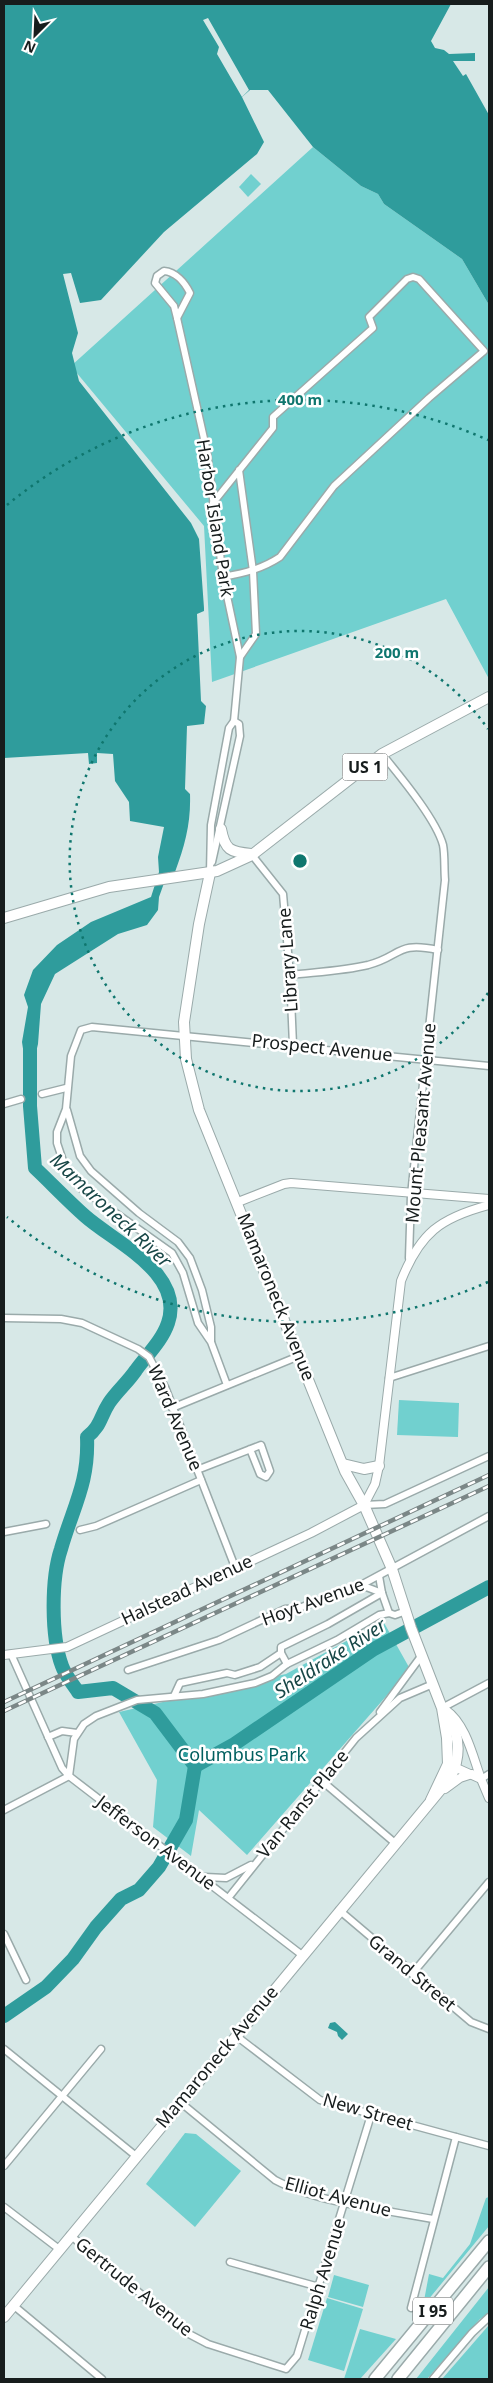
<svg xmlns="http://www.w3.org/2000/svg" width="493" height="2383" font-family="'Noto Sans',sans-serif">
<rect width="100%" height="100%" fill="#d7e8e7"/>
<g fill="#71d0cf">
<polygon points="313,147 361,186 378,194 384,204 462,259 489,305 489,679 446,599 212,682 204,526 71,366"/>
<polygon points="251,174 261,184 248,197 239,187"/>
<polygon points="399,1400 459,1403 458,1437 397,1435"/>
<polygon points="383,1621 410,1669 247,1855 199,1810 191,1856 153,1827 157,1780 119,1712 286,1674"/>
<polygon points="185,2133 196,2134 241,2171 195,2227 146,2184"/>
<polygon points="489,2197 489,2226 423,2306 429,2274 443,2278 470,2244 486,2198"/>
<polygon points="334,2275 369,2285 363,2307 328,2297"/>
<polygon points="489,2287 489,2313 480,2319 427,2379 416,2379"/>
<polygon points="327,2298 363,2309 344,2371 308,2360"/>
<polygon points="489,2325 489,2379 442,2379"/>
<polygon points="360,2329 396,2339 360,2379 344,2379"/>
</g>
<g fill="#2f9c9c">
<path d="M4 4H451L431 41 435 48 444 50 449 54 475 53V61H453L463 76 466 74 489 115V305L462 259 384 204 378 194 361 186 313 147 268 90H250L242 97 264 142 257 154 164 232 101 300 80 303 71 273 63 274 78 333 72 353 79 381 191 523 199 539 204 608V611L197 614 201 701 206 706 204 724 187 726 185 789 190 794C191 823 185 845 175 872H168L159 897 158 910 147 925 118 934 55 974 41 1004 38 1044 33 1065 26 1069 22 1042 28 1007 24 995 33 970 57 945 91 922 151 897 159 872 158 857 164 827 130 821 129 802 115 781 113 754 97 753V763L89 764 88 753 4 758Z"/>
<polygon points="335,2022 348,2034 342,2040 338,2036 337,2032 328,2028 330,2023"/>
</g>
<polygon fill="#d7e8e7" points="208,18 249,90 242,97 217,54 219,47 203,20"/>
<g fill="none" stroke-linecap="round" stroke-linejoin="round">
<g stroke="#2f9c9c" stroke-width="14">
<polyline points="195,1766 233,1745 374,1649 489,1587"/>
<path d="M4 2016 46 1987 73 1959 96 1927 121 1899 139 1890 159 1867 186 1820 195 1766 155 1713 113 1688 78 1692C73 1684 65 1675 62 1666 51 1637 51 1579 61 1549 73 1507 89 1483 87 1437 101 1426 100 1417 109 1403 117 1391 128 1382 136 1370 146 1356 162 1341 168 1323 185 1273 114 1242 85 1216 68 1201 52 1184 35 1168L30 1106V1048"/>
</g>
<defs>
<g id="minor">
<path d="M164 271C176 272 185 283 190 293L177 318 174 306 155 283 157 276Z"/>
<polyline points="177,318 207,452 223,577 240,657 234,721 229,728 211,825 210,873"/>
<polyline points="239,470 253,571 256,634 240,657"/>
<path d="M213 503 273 428V417L373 328 369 317 407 279 413 277 419 279 484 351 429 398 334 486 280 557C262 569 244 573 223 577"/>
<path d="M382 754C399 775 436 819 443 845 445 855 444 869 445 880L411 1195 409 1258"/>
<polyline points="252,855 283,894 290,975 293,1045"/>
<polyline points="212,862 240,736 239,724 234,721"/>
<path d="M290 975C316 972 343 971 368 965 402 956 396 941 438 950"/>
<polyline points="42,1094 66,1088"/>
<polyline points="4,1104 21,1099"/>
<polyline points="67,1110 80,1156 91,1171 139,1213 178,1242 190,1258 202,1290 211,1327 211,1341"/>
<polyline points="4,1318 61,1319 82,1323 138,1349 149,1357 165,1387 235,1567"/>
<polyline points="389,1378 489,1346"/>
<polyline points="227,1385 211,1342 198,1323 183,1273 172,1253 79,1187 65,1167 57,1143 57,1132 66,1109 71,1056 81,1030 92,1027 489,1066"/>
<polyline points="172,1408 299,1356"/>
<polyline points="197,1470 261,1445 270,1471 266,1477 260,1474 250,1449"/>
<polyline points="364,1505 385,1504 489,1456"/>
<polyline points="80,1530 96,1526 201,1480"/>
<polyline points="4,1532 46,1524"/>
<polyline points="379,1576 382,1593 389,1613"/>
<polyline points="361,1585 382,1593"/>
<polyline points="11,1654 62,1768 69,1776 302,1955"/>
<polyline points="287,1664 281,1653 281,1647 328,1624 382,1593"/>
<polyline points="128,1670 219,1640 285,1609 299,1608 361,1585 489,1516"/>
<polyline points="174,1696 180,1683 227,1673 235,1675 260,1667 281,1653"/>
<polyline points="442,1708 489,1683"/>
<polyline points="380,1712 422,1655"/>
<polyline points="48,1737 62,1731 77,1733"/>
<polyline points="69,1776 74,1739 84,1724 96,1716 137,1700 203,1694 255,1683 272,1676 287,1664 337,1640 379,1615 389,1613 395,1615 406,1611"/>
<polyline points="481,1779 489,1774"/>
<polyline points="322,1781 395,1843"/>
<polyline points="4,1810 69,1776"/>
<polyline points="205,1877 226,1878 251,1865"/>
<polyline points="229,1897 356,1738 400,1698 433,1684"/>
<polyline points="339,1910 471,2022 489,2029"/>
<polyline points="4,1934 26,1980"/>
<polyline points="412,1974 489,1882"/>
<polyline points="235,2035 320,2100 489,2146"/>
<polyline points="4,2049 136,2156"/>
<path d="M180 2102 275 2180C318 2203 385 2210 433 2219"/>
<polyline points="4,2166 101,2049"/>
<polyline points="4,2207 59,2249"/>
<polyline points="70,2235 189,2334 208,2344 286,2369 297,2356 371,2115"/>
<polyline points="230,2262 319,2287"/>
<polyline points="13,2305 102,2379"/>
<polyline points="411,2308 456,2137"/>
<polyline points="433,2379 472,2333 489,2317"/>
</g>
<g id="tertiary">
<polyline points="238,1202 284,1184 291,1183 489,1199"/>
<path d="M4 1655 67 1647 311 1533 364 1505 375 1484 379 1466 401 1281C420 1233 440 1218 489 1205"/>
<path d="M446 1710C466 1724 473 1757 481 1779"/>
<polyline points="452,1766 481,1779 489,1798"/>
<polyline points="445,1789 460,1778 472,1774"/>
</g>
<g id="primary">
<path d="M221 829C225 850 230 852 251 854"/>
<polyline points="210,873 199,924 184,1022 186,1059 199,1110 345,1471 364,1505 392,1569 411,1628 442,1708 447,1738 448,1764 431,1800"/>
<polyline points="4,918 109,887 217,871 252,855 382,754 489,697"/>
<polyline points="343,1464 364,1469 379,1466"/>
<path d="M4 2317 451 1777C462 1753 460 1732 444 1710"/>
</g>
<g id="motorway">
<polyline points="375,2379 489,2241"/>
<polyline points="398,2379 489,2267"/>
</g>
</defs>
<use href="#minor" stroke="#9aaaaa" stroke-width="9"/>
<use href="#tertiary" stroke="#9aaaaa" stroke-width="10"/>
<use href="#primary" stroke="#9aaaaa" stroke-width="12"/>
<use href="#motorway" stroke="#9aaaaa" stroke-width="14"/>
<use href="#minor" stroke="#fff" stroke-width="6"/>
<use href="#tertiary" stroke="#fff" stroke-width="8"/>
<use href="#primary" stroke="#fff" stroke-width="10"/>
<use href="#motorway" stroke="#fff" stroke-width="11"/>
<defs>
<g id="rail">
<polyline points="4,1702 489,1475"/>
<polyline points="4,1711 489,1486"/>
</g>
</defs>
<use href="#rail" stroke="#7b8787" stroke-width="4.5"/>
<use href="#rail" stroke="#fff" stroke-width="2.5" stroke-dasharray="8" stroke-linecap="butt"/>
</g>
<g fill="none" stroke="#0f766e" stroke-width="2.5" stroke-dasharray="2.5 5">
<path d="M488 993A230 230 0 1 1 488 729"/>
<path d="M488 1282A461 461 0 0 1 7 1217M7 505A461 461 0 0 1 488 440"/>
</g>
<g text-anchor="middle" stroke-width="5" stroke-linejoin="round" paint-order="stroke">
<g fill="#fff" stroke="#5d6161" stroke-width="1">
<rect x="342.5" y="753.5" width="45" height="27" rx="4"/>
<rect x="413" y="2297.5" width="40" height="27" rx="4"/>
</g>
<g font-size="16" font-weight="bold" fill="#171d1d">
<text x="365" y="773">US 1</text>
<text x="433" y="2317">I 95</text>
</g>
<g font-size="18" fill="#171d1d" stroke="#fff">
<text transform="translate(215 518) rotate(81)" y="6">Harbor Island Park</text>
<text transform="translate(288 960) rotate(-94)" y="6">Library Lane</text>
<text transform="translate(322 1048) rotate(6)" y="6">Prospect Avenue</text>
<text transform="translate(421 1123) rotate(-85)" y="6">Mount Pleasant Avenue</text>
<text transform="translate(276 1297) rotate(68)" y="6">Mamaroneck Avenue</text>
<text transform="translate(175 1418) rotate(67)" y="6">Ward Avenue</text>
<text transform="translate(187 1590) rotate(-25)" y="6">Halstead Avenue</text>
<text transform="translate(313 1602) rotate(-20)" y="6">Hoyt Avenue</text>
<text transform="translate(303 1804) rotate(-51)" y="6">Van Ranst Place</text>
<text transform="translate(156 1843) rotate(37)" y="6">Jefferson Avenue</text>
<text transform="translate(412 1973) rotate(40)" y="6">Grand Street</text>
<text transform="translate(217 2057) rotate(-50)" y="6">Mamaroneck Avenue</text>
<text transform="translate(368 2112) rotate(16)" y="6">New Street</text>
<text transform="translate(338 2197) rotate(15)" y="6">Elliot Avenue</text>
<text transform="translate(323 2274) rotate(-73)" y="6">Ralph Avenue</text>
<text transform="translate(134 2287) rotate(39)" y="6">Gertrude Avenue</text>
</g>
<g font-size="18" fill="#005f5f" stroke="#fff">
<text x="242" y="1761">Columbus Park</text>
</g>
<g font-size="19" font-style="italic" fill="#184747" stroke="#fff">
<text transform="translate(111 1210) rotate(43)" y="7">Mamaroneck River</text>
<text transform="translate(330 1658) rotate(-33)" y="7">Sheldrake River</text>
</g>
</g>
<circle cx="300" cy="861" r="8" fill="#0f766e" stroke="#fff" stroke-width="2.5"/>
<g font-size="15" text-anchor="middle" font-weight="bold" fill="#0f766e" stroke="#fff" stroke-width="5" stroke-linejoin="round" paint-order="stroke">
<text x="300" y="405">400 m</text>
<text x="397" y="658">200 m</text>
</g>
<rect width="493" height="2383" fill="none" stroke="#171d1d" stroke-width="10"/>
<g transform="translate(35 35) rotate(204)" stroke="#ffffff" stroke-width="4" paint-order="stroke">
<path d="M0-4L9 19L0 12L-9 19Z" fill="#171d1d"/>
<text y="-8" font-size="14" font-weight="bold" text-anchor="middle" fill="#171d1d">N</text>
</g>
</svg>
